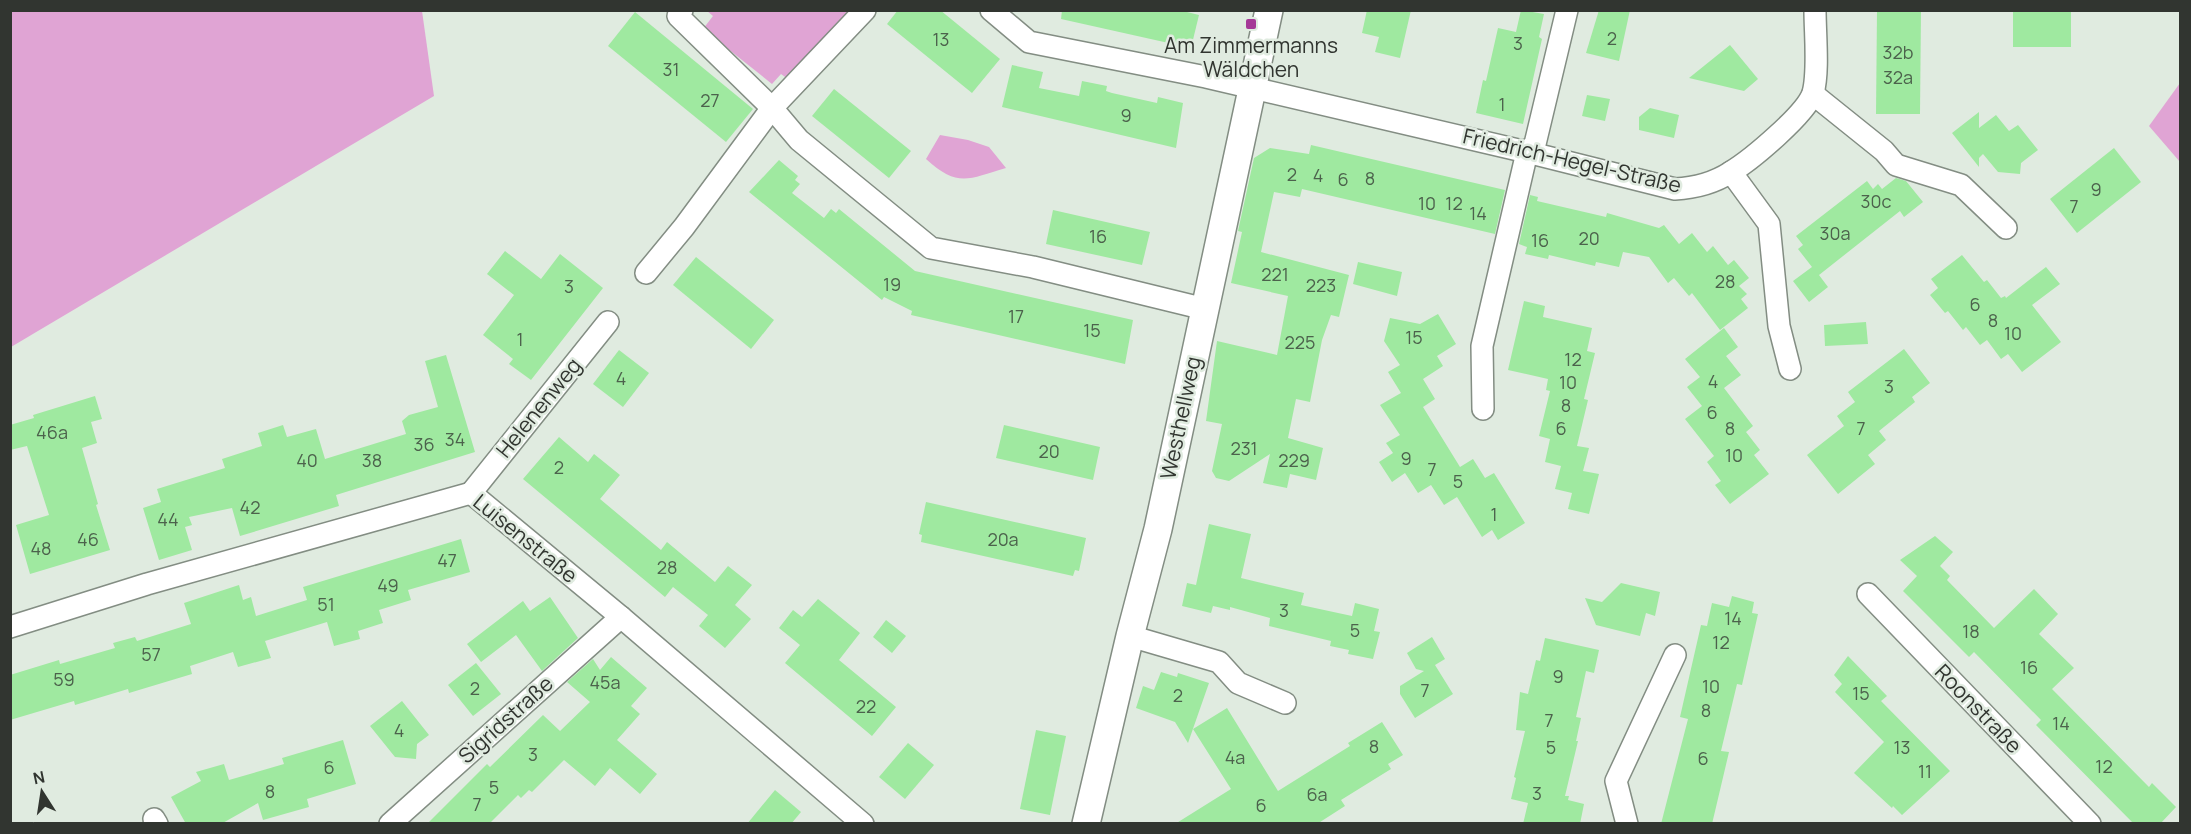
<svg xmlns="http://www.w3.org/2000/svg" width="2191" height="834" font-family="Manrope,sans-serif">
<rect width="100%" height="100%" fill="#e0ebe0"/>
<g fill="#e0a4d4">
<polygon points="10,11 422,11 434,96 11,347"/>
<polygon points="707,11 850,11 792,82 781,74 772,84 703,29 713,16"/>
<polygon points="2180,83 2180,162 2149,126"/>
<path d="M940 135 968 140 989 147 1006 168C968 179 958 188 926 159Z"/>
</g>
<g fill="#9fe9a0">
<polygon points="898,10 940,10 1000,59 972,93 887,24"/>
<polygon points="1062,10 1179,10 1199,15 1191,48 1061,19"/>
<polygon points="1367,10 1411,10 1400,58 1375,52 1379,37 1362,33"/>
<polygon points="1521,10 1544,14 1539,37 1542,39 1523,124 1476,113 1483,80 1486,81 1498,28 1516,32"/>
<polygon points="1599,10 1630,10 1619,61 1586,53"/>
<polygon points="1877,10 1921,10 1920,114 1876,114"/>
<rect x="2013" y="10" width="58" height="37"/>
<polygon points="635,12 753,109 726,142 608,46"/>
<polygon points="1730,45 1758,79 1744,91 1689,78"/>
<polygon points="1012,65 1043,72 1039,88 1079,96 1082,81 1107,86 1106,91 1112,93 1157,103 1158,97 1183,103 1176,148 1002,107"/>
<polygon points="834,89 911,151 889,178 812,116"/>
<polygon points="1587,95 1610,99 1605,121 1582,116"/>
<polygon points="1650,108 1679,115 1674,138 1639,130 1639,117"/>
<polygon points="1979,112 1979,128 1996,115 2009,131 2018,125 2038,150 2021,163 2020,174 1998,172 1983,154 1979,158 1979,167 1952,133"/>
<polygon points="1311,145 1505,190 1495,234 1302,189 1300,197 1274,192 1261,252 1349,275 1339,317 1331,315 1322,340 1310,402 1296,399 1288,438 1323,448 1316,480 1290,474 1287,488 1263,483 1270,454 1229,481 1216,478 1212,471 1222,424 1206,421 1217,341 1277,355 1288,296 1231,283 1242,232 1238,231 1254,158 1270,148 1309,154"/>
<polygon points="2114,148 2141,182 2077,233 2050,199"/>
<polygon points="779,160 798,176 795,180 800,184 792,193 824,218 831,209 836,213 839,209 915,271 1133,320 1125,364 911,315 912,311 884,297 882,300 749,192"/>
<polygon points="1896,178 1906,181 1923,202 1904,217 1900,211 1819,275 1828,287 1809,302 1793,281 1812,267 1798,249 1803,245 1796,236 1867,181 1873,189 1878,184 1882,189"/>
<polygon points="1530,195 1538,197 1537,201 1606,217 1607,213 1659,228 1664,225 1679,244 1692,233 1707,252 1713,246 1728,265 1734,260 1749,278 1739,286 1747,294 1741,299 1748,308 1720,330 1692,293 1689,296 1674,278 1668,283 1649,257 1623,252 1619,267 1596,262 1595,266 1549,255 1548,259 1525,254 1527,247 1519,244"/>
<polygon points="1053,210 1150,232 1142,265 1046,244"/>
<polygon points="505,251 541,279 560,254 603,288 531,380 509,364 513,359 483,335 514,295 487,274"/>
<polygon points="1962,255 1984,282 1987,280 2001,298 2005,296 2006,298 2046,267 2060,284 2032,305 2061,342 2022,372 2008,354 2001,359 1987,340 1980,345 1966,327 1963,330 1948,311 1945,313 1930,295 1938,288 1931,279"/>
<polygon points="696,257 774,320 751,349 673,285"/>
<polygon points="1358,262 1402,272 1397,296 1353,284"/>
<polygon points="1524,301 1545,306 1543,317 1592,328 1587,351 1595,353 1584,399 1588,400 1577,446 1589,448 1583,471 1599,474 1589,514 1568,509 1572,493 1555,489 1561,466 1545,462 1550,439 1539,436 1550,391 1546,390 1548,379 1508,370"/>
<polygon points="1438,314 1456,344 1437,356 1443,366 1423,379 1435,399 1423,407 1460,467 1473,459 1485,478 1494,473 1525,523 1498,540 1492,530 1482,537 1457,497 1444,505 1431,485 1418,493 1405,473 1392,482 1379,462 1393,453 1386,443 1400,435 1380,405 1401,393 1388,372 1400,365 1384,341 1390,318 1420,324"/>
<polygon points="1866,322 1868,344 1825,346 1824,325"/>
<polygon points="1724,328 1738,347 1726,356 1741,375 1724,388 1753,426 1746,432 1760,450 1754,455 1769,474 1730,504 1715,485 1721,481 1707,462 1714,456 1685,419 1702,406 1687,387 1700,377 1685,359"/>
<polygon points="1904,349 1930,383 1912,397 1915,402 1879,431 1886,440 1868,455 1875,464 1838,494 1807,455 1844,426 1837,416 1855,402 1848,392"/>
<polygon points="619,350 649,373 623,407 593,384"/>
<polygon points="446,355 475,452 336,495 339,506 240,536 232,508 189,517 192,525 185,527 192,550 159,560 143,508 161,502 157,489 225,468 222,459 262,446 258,433 283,425 287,437 316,429 325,459 406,434 402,421 409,415 438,407 425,361"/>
<polygon points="95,396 102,419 91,422 97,443 82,448 98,504 96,505 110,550 30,574 16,525 49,515 27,446 10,450 10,425 34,418 33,415"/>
<polygon points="1004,425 1100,447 1093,480 996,458"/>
<polygon points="559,437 588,462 594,454 620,475 600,499 661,550 667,542 715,582 728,566 752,585 735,605 751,619 725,648 699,626 708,615 673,587 665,597 523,479"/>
<polygon points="926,502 1086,538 1079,571 1075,570 1073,576 921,542 922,535 919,534"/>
<polygon points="1209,524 1251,534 1241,578 1304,593 1301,605 1352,616 1355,603 1379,609 1374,631 1380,632 1373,659 1348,654 1349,650 1330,646 1331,641 1269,626 1270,618 1230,607 1230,610 1213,606 1211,613 1182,606 1187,583 1196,585"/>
<polygon points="1935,536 1953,552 1940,566 1950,576 1947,580 1994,628 2034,589 2058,614 2039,634 2074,668 2052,689 2149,787 2152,783 2176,807 2160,824 2134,824 2036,725 2041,720 1974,652 1969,657 1903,591 1917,576 1900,560"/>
<polygon points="461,539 470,572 408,590 411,600 379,610 383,623 358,631 360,639 334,646 327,622 265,641 271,658 238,667 233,652 190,666 192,674 129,693 128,689 75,705 74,701 10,720 10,675 59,660 60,664 115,648 113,643 135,637 137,641 191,624 184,603 239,585 243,600 251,597 256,616 307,600 303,587"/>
<polygon points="1621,583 1660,592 1655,616 1646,613 1640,636 1596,625 1585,598 1602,602"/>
<polygon points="1732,596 1754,602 1752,613 1758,614 1742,685 1737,684 1721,751 1729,752 1712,824 1661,824 1688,719 1680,717 1701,625 1707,626 1712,603 1729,607"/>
<polygon points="550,597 578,638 542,671 516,635 481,662 467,644 523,601 530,611"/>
<polygon points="818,599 860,633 839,660 896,707 872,736 785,663 800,645 779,628 793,610 802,617"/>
<polygon points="886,620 906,636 892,653 873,637"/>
<polygon points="1432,637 1445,659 1435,665 1453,694 1415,718 1400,694 1400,686 1424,671 1416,669 1407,653"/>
<polygon points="1545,638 1599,650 1594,673 1586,671 1581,695 1576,717 1581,718 1576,741 1578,741 1565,796 1569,796 1568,800 1584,804 1580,824 1523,824 1528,803 1511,799 1516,778 1514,777 1525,731 1516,730 1520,692 1528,694 1536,660 1540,661"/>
<polygon points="1848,656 1887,696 1881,701 1950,771 1902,815 1893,806 1892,808 1854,773 1884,742 1835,692 1842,684 1834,675"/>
<polygon points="611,657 647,688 631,706 640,714 617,740 657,774 640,794 610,768 595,786 564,760 532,792 529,790 521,798 518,795 489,824 427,824 487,764 490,767 543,715 560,731 590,702 567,682 593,659 600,670"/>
<polygon points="476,663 501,694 473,716 448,685"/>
<polygon points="1161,672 1177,677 1178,673 1209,683 1188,743 1175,722 1136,708 1143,686 1154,690"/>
<polygon points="402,701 429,735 417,744 416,759 395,757 370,726"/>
<polygon points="1227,708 1278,791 1350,746 1348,743 1382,722 1403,755 1388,764 1391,769 1341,800 1345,806 1317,824 1175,824 1231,789 1193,729"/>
<polygon points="1036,730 1066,736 1050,815 1020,809"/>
<polygon points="343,740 356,784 307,799 309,807 263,820 258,803 221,824 186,824 171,797 201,781 196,772 224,764 229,780 284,764 282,758"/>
<polygon points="908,743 934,765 905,799 879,777"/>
<polygon points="775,790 801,812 791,824 747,824"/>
</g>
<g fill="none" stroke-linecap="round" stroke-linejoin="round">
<defs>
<g id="minor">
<polyline points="682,10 678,16 772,108 799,140 931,248 1033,267 1205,309"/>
<path d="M991 10 1029 42 1206 77 1527 152 1675 189C1695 188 1714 183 1731 172 1751 160 1806 114 1813 93 1819 72 1815 34 1815 10"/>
<polyline points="1813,94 1884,151 1896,165 1961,185 2006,228"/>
<polyline points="1731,172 1769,224 1779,326 1790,369"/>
<polyline points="646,273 684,227 772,108 865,10"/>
<polyline points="1483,409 1482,346 1527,152 1535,144 1567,10"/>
<polyline points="471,493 621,617 863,824"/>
<polyline points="471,493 608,322"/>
<polyline points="1868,594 2090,824"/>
<polyline points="10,627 147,584 471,493"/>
<polyline points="1130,636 1219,662 1238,683 1285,703"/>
<polyline points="154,819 157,824"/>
<polyline points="390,824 621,617"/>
<polyline points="1627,824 1616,781 1675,655"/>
</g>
<polyline id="tertiary" points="1086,824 1130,636 1158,529 1269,10"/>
</defs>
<use href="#minor" stroke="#838d83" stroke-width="24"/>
<use href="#tertiary" stroke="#838d83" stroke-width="30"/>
<use href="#minor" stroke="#fff" stroke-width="21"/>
<use href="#tertiary" stroke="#fff" stroke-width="27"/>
</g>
<rect fill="#a53897" stroke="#e0ebe0" stroke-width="2" x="1245" y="18" width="12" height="12" rx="3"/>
<g text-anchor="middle" stroke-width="5" stroke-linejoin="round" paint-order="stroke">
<g font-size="18" fill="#4c624c">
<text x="1612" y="45">2</text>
<text x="941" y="46">13</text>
<text x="1518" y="50">3</text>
<text x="1898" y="59">32b</text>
<text x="671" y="76">31</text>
<text x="1898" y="84">32a</text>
<text x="710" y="107">27</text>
<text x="1502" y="111">1</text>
<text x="1126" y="122">9</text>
<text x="1292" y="181">2</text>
<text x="1318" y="182">4</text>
<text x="1370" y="185">8</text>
<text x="1343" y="186">6</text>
<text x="2096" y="196">9</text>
<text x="1876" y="208">30c</text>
<text x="1427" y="210">10</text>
<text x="1454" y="210">12</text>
<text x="2074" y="213">7</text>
<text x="1478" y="220">14</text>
<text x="1835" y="240">30a</text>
<text x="1098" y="243">16</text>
<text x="1589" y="245">20</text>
<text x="1540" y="247">16</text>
<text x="1275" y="281">221</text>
<text x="1725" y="288">28</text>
<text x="892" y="291">19</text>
<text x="1321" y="292">223</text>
<text x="569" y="293">3</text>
<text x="1975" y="311">6</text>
<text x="1016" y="323">17</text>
<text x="1993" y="327">8</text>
<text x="1092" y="337">15</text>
<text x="2013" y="340">10</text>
<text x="1414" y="344">15</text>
<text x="520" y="346">1</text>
<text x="1300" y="349">225</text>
<text x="1573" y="366">12</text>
<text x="621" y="385">4</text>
<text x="1713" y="388">4</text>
<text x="1568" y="389">10</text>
<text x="1889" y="393">3</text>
<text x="1566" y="412">8</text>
<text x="1712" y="419">6</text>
<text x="1561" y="435">6</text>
<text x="1730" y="435">8</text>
<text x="1861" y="435">7</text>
<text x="52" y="439">46a</text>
<text x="455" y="446">34</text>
<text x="424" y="451">36</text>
<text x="1244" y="455">231</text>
<text x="1049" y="458">20</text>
<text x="1734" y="462">10</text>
<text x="1406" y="465">9</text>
<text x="307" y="467">40</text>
<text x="372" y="467">38</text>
<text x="1294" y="467">229</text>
<text x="559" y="474">2</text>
<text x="1432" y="476">7</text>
<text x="1458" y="488">5</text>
<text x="250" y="514">42</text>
<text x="1494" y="521">1</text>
<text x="168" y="526">44</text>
<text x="88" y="546">46</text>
<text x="1003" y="546">20a</text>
<text x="41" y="555">48</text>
<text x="447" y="567">47</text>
<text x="667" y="574">28</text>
<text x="388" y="592">49</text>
<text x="326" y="611">51</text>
<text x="1284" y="617">3</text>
<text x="1733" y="625">14</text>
<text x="1355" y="637">5</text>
<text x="1971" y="638">18</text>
<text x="1721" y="649">12</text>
<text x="151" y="661">57</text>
<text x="2029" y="674">16</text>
<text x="1558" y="683">9</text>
<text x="64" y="686">59</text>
<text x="605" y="689">45a</text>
<text x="1711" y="693">10</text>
<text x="475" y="695">2</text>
<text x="1425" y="697">7</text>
<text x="1861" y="700">15</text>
<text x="1178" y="702">2</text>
<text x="866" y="713">22</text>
<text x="1706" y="717">8</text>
<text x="1549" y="727">7</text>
<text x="2061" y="730">14</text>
<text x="399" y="737">4</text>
<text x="1374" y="753">8</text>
<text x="1551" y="754">5</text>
<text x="1902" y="754">13</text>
<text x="533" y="761">3</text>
<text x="1235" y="764">4a</text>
<text x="1703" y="765">6</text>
<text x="2104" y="773">12</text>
<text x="329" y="774">6</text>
<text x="1925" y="778">11</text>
<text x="494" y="794">5</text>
<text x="270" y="798">8</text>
<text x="1537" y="800">3</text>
<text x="1317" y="801">6a</text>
<text x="477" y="811">7</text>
<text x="1261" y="812">6</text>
</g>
<g font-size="21" fill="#313530" stroke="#e0ebe0">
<text x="1251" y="53">Am Zimmermanns<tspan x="1251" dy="24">Wäldchen</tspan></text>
</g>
<g font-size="21" fill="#313530" stroke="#e0ebe0">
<text transform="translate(1572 161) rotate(13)" y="7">Friedrich-Hegel-Straße</text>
<text transform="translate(539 408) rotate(-51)" y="7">Helenenweg</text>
<text transform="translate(1181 418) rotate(-78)" y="7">Westhellweg</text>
<text transform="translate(525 539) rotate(39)" y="7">Luisenstraße</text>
<text transform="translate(1978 709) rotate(46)" y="7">Roonstraße</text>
<text transform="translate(506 720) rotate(-42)" y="7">Sigridstraße</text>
</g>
</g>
<rect width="2191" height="834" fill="none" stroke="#313530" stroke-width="24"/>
<g transform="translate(42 792) rotate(348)" stroke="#e0ebe0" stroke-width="4.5" paint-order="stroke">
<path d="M0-4.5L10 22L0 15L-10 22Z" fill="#313530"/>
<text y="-9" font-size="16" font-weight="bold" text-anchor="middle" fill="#313530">N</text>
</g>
</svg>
